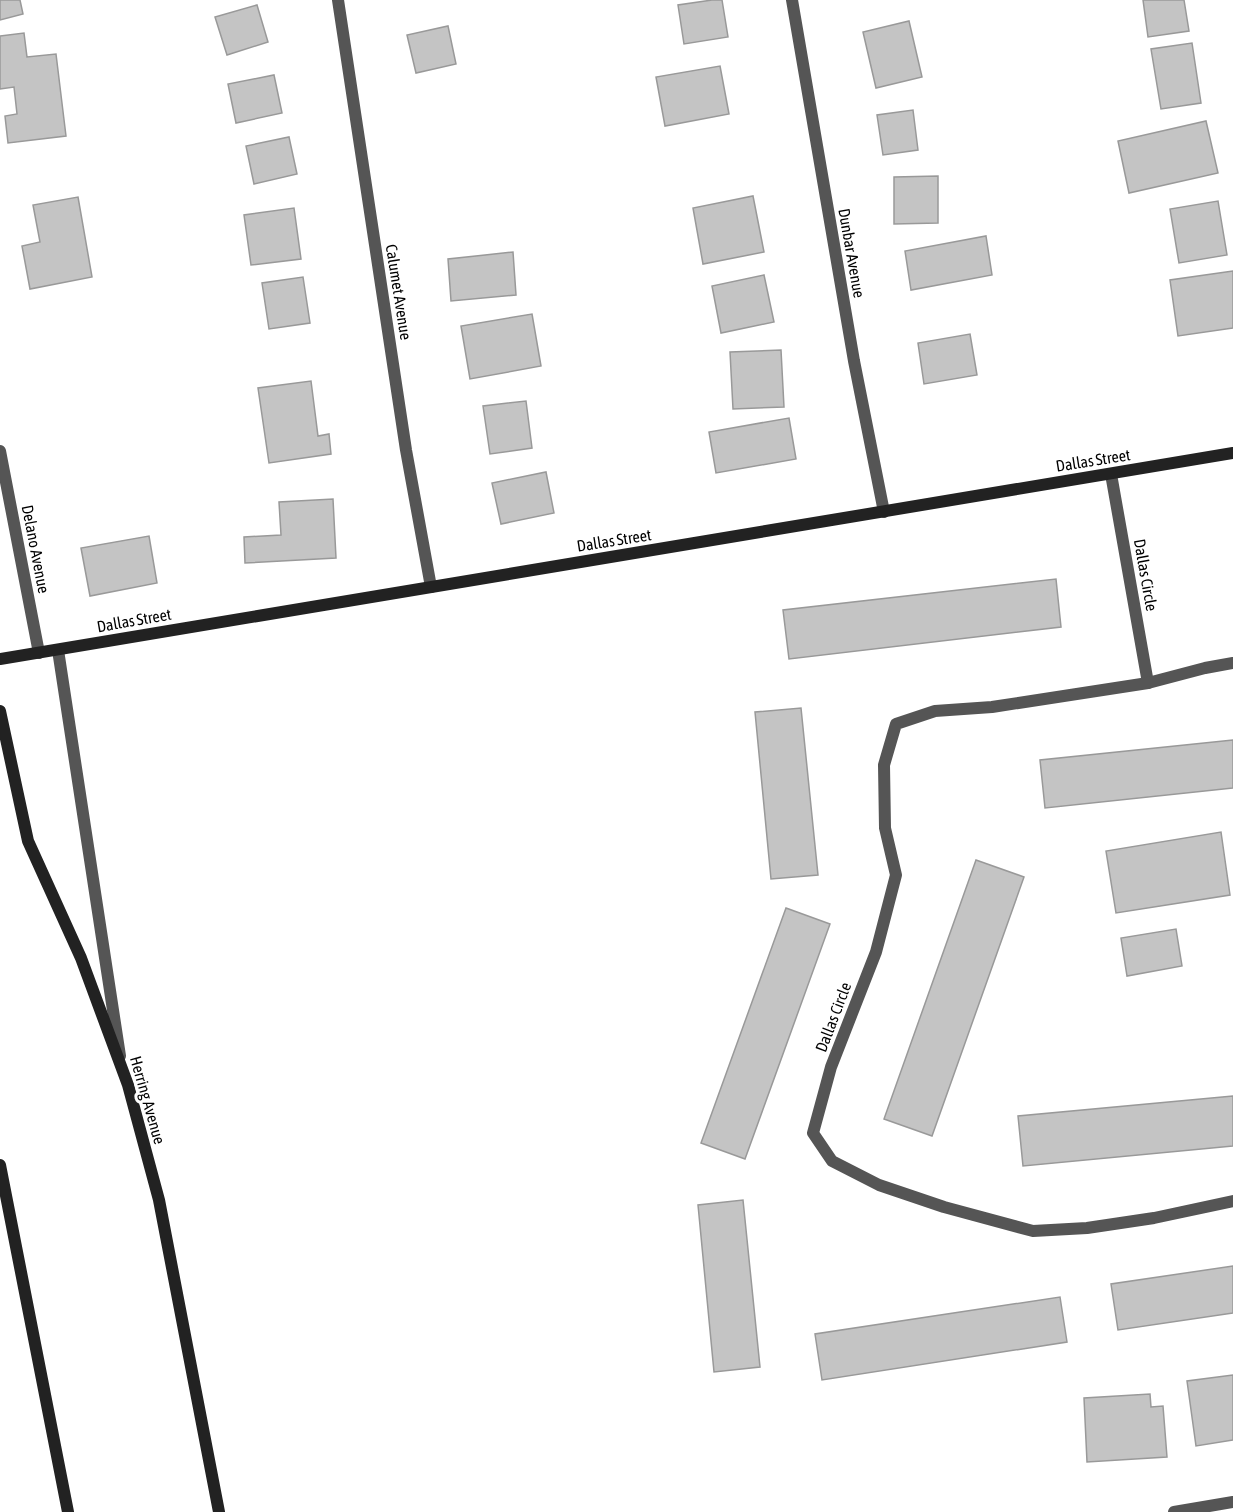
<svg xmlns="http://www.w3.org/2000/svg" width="1233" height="1512" font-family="'Asap Condensed',sans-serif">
<rect width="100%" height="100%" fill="#fff"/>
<g fill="#c4c4c4" stroke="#999" stroke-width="1.5">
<polygon points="0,0 20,0 23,14 0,20"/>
<polygon points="712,0 722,0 728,37 684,44 678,5"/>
<polygon points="1143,0 1184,0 1189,31 1148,37"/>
<polygon points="257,5 268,42 227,55 215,17"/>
<polygon points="909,21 922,77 876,88 863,32"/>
<polygon points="448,26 456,64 416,73 407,35"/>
<polygon points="24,33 27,57 56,54 66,136 8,143 5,116 17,114 14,87 0,89 0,36"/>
<polygon points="1192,43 1201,103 1161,109 1151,49"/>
<polygon points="720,66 729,114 665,126 656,77"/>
<polygon points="274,75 282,113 236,123 228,84"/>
<polygon points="913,110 918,150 883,155 877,115"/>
<polygon points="1206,121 1218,173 1129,193 1118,141"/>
<polygon points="289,137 297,174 254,184 246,146"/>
<polygon points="938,176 938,223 894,224 894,177"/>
<polygon points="753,196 764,252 703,264 693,208"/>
<polygon points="78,197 92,277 30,289 22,246 40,242 33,205"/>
<polygon points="1218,201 1227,255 1179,263 1170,209"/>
<polygon points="294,208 301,259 251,265 244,215"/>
<polygon points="986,236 992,275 911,290 905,251"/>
<polygon points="513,252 516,295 451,301 448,259"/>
<polygon points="1233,271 1233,328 1178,336 1170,280"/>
<polygon points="764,275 774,322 721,333 712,286"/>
<polygon points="303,277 310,323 269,329 262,283"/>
<polygon points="532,314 541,366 470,379 461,326"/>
<polygon points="970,334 977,375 924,384 918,343"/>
<polygon points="781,350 784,407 733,409 730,352"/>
<polygon points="311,381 318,436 329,434 331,454 269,463 258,388"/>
<polygon points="526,401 532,448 490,454 483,406"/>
<polygon points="789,418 796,459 716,473 709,432"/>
<polygon points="546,472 554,513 501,524 492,483"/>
<polygon points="333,499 336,558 245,563 244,537 281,535 279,502"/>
<polygon points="149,536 157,583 90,596 81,548"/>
<polygon points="1056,579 1061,627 789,659 783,610"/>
<polygon points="801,708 818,875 771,879 755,712"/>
<polygon points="1233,740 1233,788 1045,808 1040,760"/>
<polygon points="1221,832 1230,895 1116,913 1106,851"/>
<polygon points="976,860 1024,877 932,1136 884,1119"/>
<polygon points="786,908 830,924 745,1159 701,1143"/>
<polygon points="1176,929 1182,966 1127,976 1121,938"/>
<polygon points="1233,1096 1233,1146 1023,1166 1018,1116"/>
<polygon points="743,1200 760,1367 714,1372 698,1205"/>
<polygon points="1233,1266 1233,1313 1118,1330 1111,1284"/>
<polygon points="1060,1297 1067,1342 822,1380 815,1334"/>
<polygon points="1233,1375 1233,1440 1196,1446 1187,1381"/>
<polygon points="1150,1394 1151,1407 1163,1406 1167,1457 1087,1462 1084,1398"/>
</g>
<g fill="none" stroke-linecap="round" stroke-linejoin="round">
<polyline stroke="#555" stroke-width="12" points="1174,1512 1233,1502"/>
<g stroke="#555" stroke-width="12">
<polyline points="338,0 406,450 431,587"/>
<polyline points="792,0 854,361 884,512"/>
<polyline points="0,451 39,653"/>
<polyline points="1111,474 1148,683"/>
<polyline points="58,650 120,1056"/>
<polyline points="1233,663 1205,668 1148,683 992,707 935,711 896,724 884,765 885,828 896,875 876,952 831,1067 813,1133 832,1161 879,1185 944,1207 1033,1231 1087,1228 1154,1218 1233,1201"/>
</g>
<g stroke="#222" stroke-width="12">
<polyline points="0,659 1233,453"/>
<polyline points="0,711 28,841 81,958 128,1085 159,1200 219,1512"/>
<polyline points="0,1165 68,1512"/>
</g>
</g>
<g text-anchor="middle" stroke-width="6" stroke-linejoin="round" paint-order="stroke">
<g font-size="16" fill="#000" stroke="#fff">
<text transform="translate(852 253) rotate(80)" y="6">Dunbar Avenue</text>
<text transform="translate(399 292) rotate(81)" y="6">Calumet Avenue</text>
<text transform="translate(1093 460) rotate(-9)" y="6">Dallas Street</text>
<text transform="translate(614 540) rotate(-9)" y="6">Dallas Street</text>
<text transform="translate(36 549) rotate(79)" y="6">Delano Avenue</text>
<text transform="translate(1146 575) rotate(80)" y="6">Dallas Circle</text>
<text transform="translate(134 620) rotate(-10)" y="6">Dallas Street</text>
<text transform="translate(833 1017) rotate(-69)" y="6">Dallas Circle</text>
<text transform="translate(148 1100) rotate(74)" y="6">Herring Avenue</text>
</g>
</g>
</svg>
